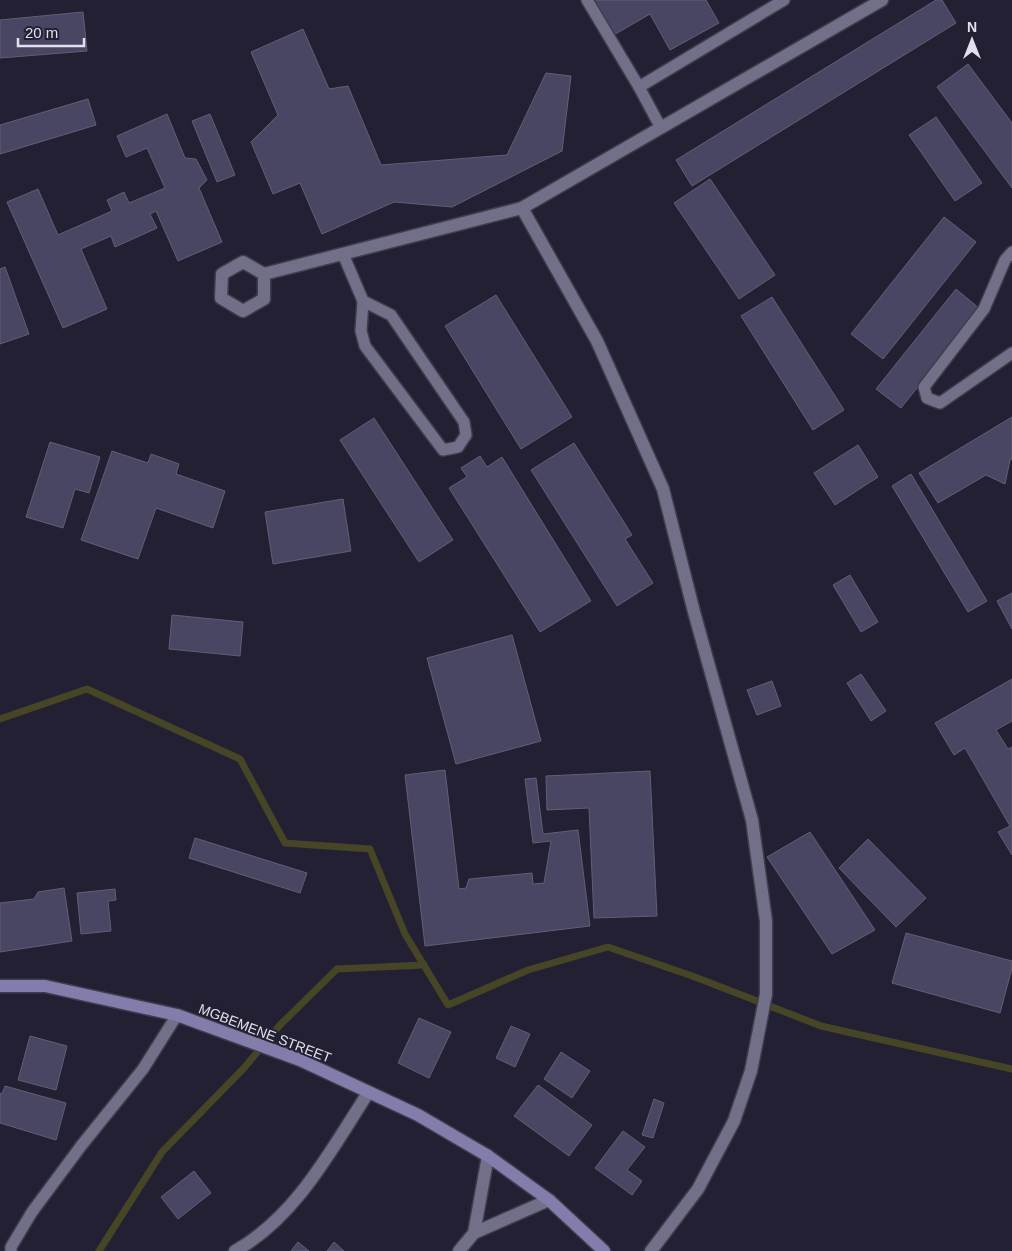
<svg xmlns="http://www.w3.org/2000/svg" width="1012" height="1251" font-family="Arial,sans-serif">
<rect width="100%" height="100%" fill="#232034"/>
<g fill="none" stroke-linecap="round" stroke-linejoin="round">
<g stroke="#464526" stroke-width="7">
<polyline points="0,719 87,689 240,759 285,843 370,849 405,934 448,1005 528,970 608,947 695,977 821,1026 1012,1069"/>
<polyline points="99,1251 162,1152 244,1068 280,1025 337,969 424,965"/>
</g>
</g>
<g fill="#494663" stroke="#615f75">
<polygon points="592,0 706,0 719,23 670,50 650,14 612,36"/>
<polygon points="936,0 942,0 956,23 692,186 676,160"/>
<polygon points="83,12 87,51 0,58 0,20"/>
<polygon points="303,29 329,89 348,86 381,165 507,155 546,73 571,76 562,151 452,207 394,202 322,234 300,183 273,194 251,142 278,115 251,52"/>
<polygon points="968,64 1012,123 1012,188 937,87"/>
<polygon points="88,99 96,125 0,154 0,125"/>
<polygon points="167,114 185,158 196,159 207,180 199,188 222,242 178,261 156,211 150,214 157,228 115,247 111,236 81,249 107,309 63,328 7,202 38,189 58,235 112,211 107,200 124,192 129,203 165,188 147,148 126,157 117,136"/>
<polygon points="210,114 235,175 217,182 192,121"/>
<polygon points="936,117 982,183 955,201 909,135"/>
<polygon points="710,179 775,275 739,299 674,203"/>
<polygon points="944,217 976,242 883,359 851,334"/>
<polygon points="5,267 29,334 0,344 0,269"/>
<polygon points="956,289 980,309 901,408 876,389"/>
<polygon points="496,295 572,417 521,449 445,326"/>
<polygon points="772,297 844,410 813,430 741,316"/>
<polygon points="1012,417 1012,459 1010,460 1005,484 986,475 938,503 919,473"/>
<polygon points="374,418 453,540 419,562 340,440"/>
<polygon points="50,442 100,457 89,493 75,489 63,528 26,517"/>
<polygon points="574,443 632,535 625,539 653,583 617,606 531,470"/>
<polygon points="858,445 878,477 835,505 814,473"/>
<polygon points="112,451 148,463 151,454 179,464 176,474 225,491 213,528 156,508 138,559 81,540"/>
<polygon points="480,456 487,467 502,457 591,601 540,632 449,488 467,477 461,468"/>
<polygon points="911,474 987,601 968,612 892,486"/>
<polygon points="343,499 351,551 273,564 265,512"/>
<polygon points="850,575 878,622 861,632 833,585"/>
<polygon points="1012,593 1012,629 997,601"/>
<polygon points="172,615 243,622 240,656 169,649"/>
<polygon points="512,635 541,741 456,764 427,658"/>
<polygon points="861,674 886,711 871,721 847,683"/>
<polygon points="1012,679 1012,721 996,730 1008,749 1012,747 1012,855 998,832 1010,826 965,748 954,755 935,723"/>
<polygon points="772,681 781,706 757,715 747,690"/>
<polygon points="445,770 459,889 466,888 469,879 532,873 533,884 544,883 551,841 533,843 525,779 536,778 543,834 578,830 590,926 425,946 405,775"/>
<polygon points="650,771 657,916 594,918 589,808 547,810 546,776"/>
<polygon points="810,832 875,930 832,954 767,857"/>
<polygon points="195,838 307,873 300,893 189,858"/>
<polygon points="868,839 926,898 896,927 839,868"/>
<polygon points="64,888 72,941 0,952 0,903 34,899 38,892"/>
<polygon points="115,889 116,900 108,901 111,931 81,934 77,893"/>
<polygon points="906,933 1012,961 1012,968 1000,1013 892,983"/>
<polygon points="419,1018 451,1032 429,1078 398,1063"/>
<polygon points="511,1026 530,1034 515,1067 496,1058"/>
<polygon points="30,1036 67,1046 56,1090 18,1080"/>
<polygon points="561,1052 590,1071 572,1098 544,1079"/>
<polygon points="538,1085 592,1125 569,1156 514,1116"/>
<polygon points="5,1086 66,1103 56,1140 0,1123 0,1093 2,1094"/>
<polygon points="654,1099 664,1103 653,1138 642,1135"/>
<polygon points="623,1131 645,1147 627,1170 642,1181 632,1195 595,1168"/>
<polygon points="194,1171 211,1193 178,1219 161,1197"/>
<polygon points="298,1242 309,1251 291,1251"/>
<polygon points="334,1242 344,1251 327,1251"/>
</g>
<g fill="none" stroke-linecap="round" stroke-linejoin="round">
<defs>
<g id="service">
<polyline points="587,0 639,87 661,128"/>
<polyline points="639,87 784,0"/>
<polyline points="1012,252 1005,260 984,309 924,387 927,398 940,403 1012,353"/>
<polyline points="343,254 363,301 361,331 365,346 443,450 458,447 466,435 464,422 391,315 363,301"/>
<polyline points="11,1251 11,1247 32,1212 81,1146 143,1069 177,1015"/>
</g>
<g id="minor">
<polyline points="522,208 597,341 663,489 694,612 752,820 766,921 766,994 751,1071 734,1121 698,1189 651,1251"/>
<polygon points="243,262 264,274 264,299 243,311 221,298 222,274"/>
<polyline points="264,274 522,208 882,0"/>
<polyline points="474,1233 549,1200"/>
<path d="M235 1251C296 1217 331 1150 368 1093"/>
<polyline points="459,1251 474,1233 488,1156"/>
</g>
<polyline id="secondary" points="0,986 45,986 177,1015 300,1060 418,1115 488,1156 549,1200 604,1251"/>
</defs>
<use href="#service" stroke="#3f3d4d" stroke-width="14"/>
<use href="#minor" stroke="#3f3d4d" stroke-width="15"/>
<use href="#secondary" stroke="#3f3d4d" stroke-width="15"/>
<use href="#service" stroke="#727088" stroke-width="11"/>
<use href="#minor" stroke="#727088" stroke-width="12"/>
<use href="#secondary" stroke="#827dab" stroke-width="12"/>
</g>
<g text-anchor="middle" stroke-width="4" stroke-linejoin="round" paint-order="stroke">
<g font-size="14" fill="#e1e0ed" stroke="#232034">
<text transform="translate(265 1033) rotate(21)" y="5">MGBEMENE STREET</text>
</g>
</g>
<g transform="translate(972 40)" stroke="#232034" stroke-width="4" paint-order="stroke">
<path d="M0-4L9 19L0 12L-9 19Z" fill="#e1e0ed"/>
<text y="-8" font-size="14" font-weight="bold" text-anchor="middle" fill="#e1e0ed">N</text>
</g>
<path d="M18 38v8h66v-8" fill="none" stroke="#e1e0ed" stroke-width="2.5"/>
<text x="25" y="38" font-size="15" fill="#e1e0ed" stroke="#232034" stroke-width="4" paint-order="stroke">20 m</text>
</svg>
